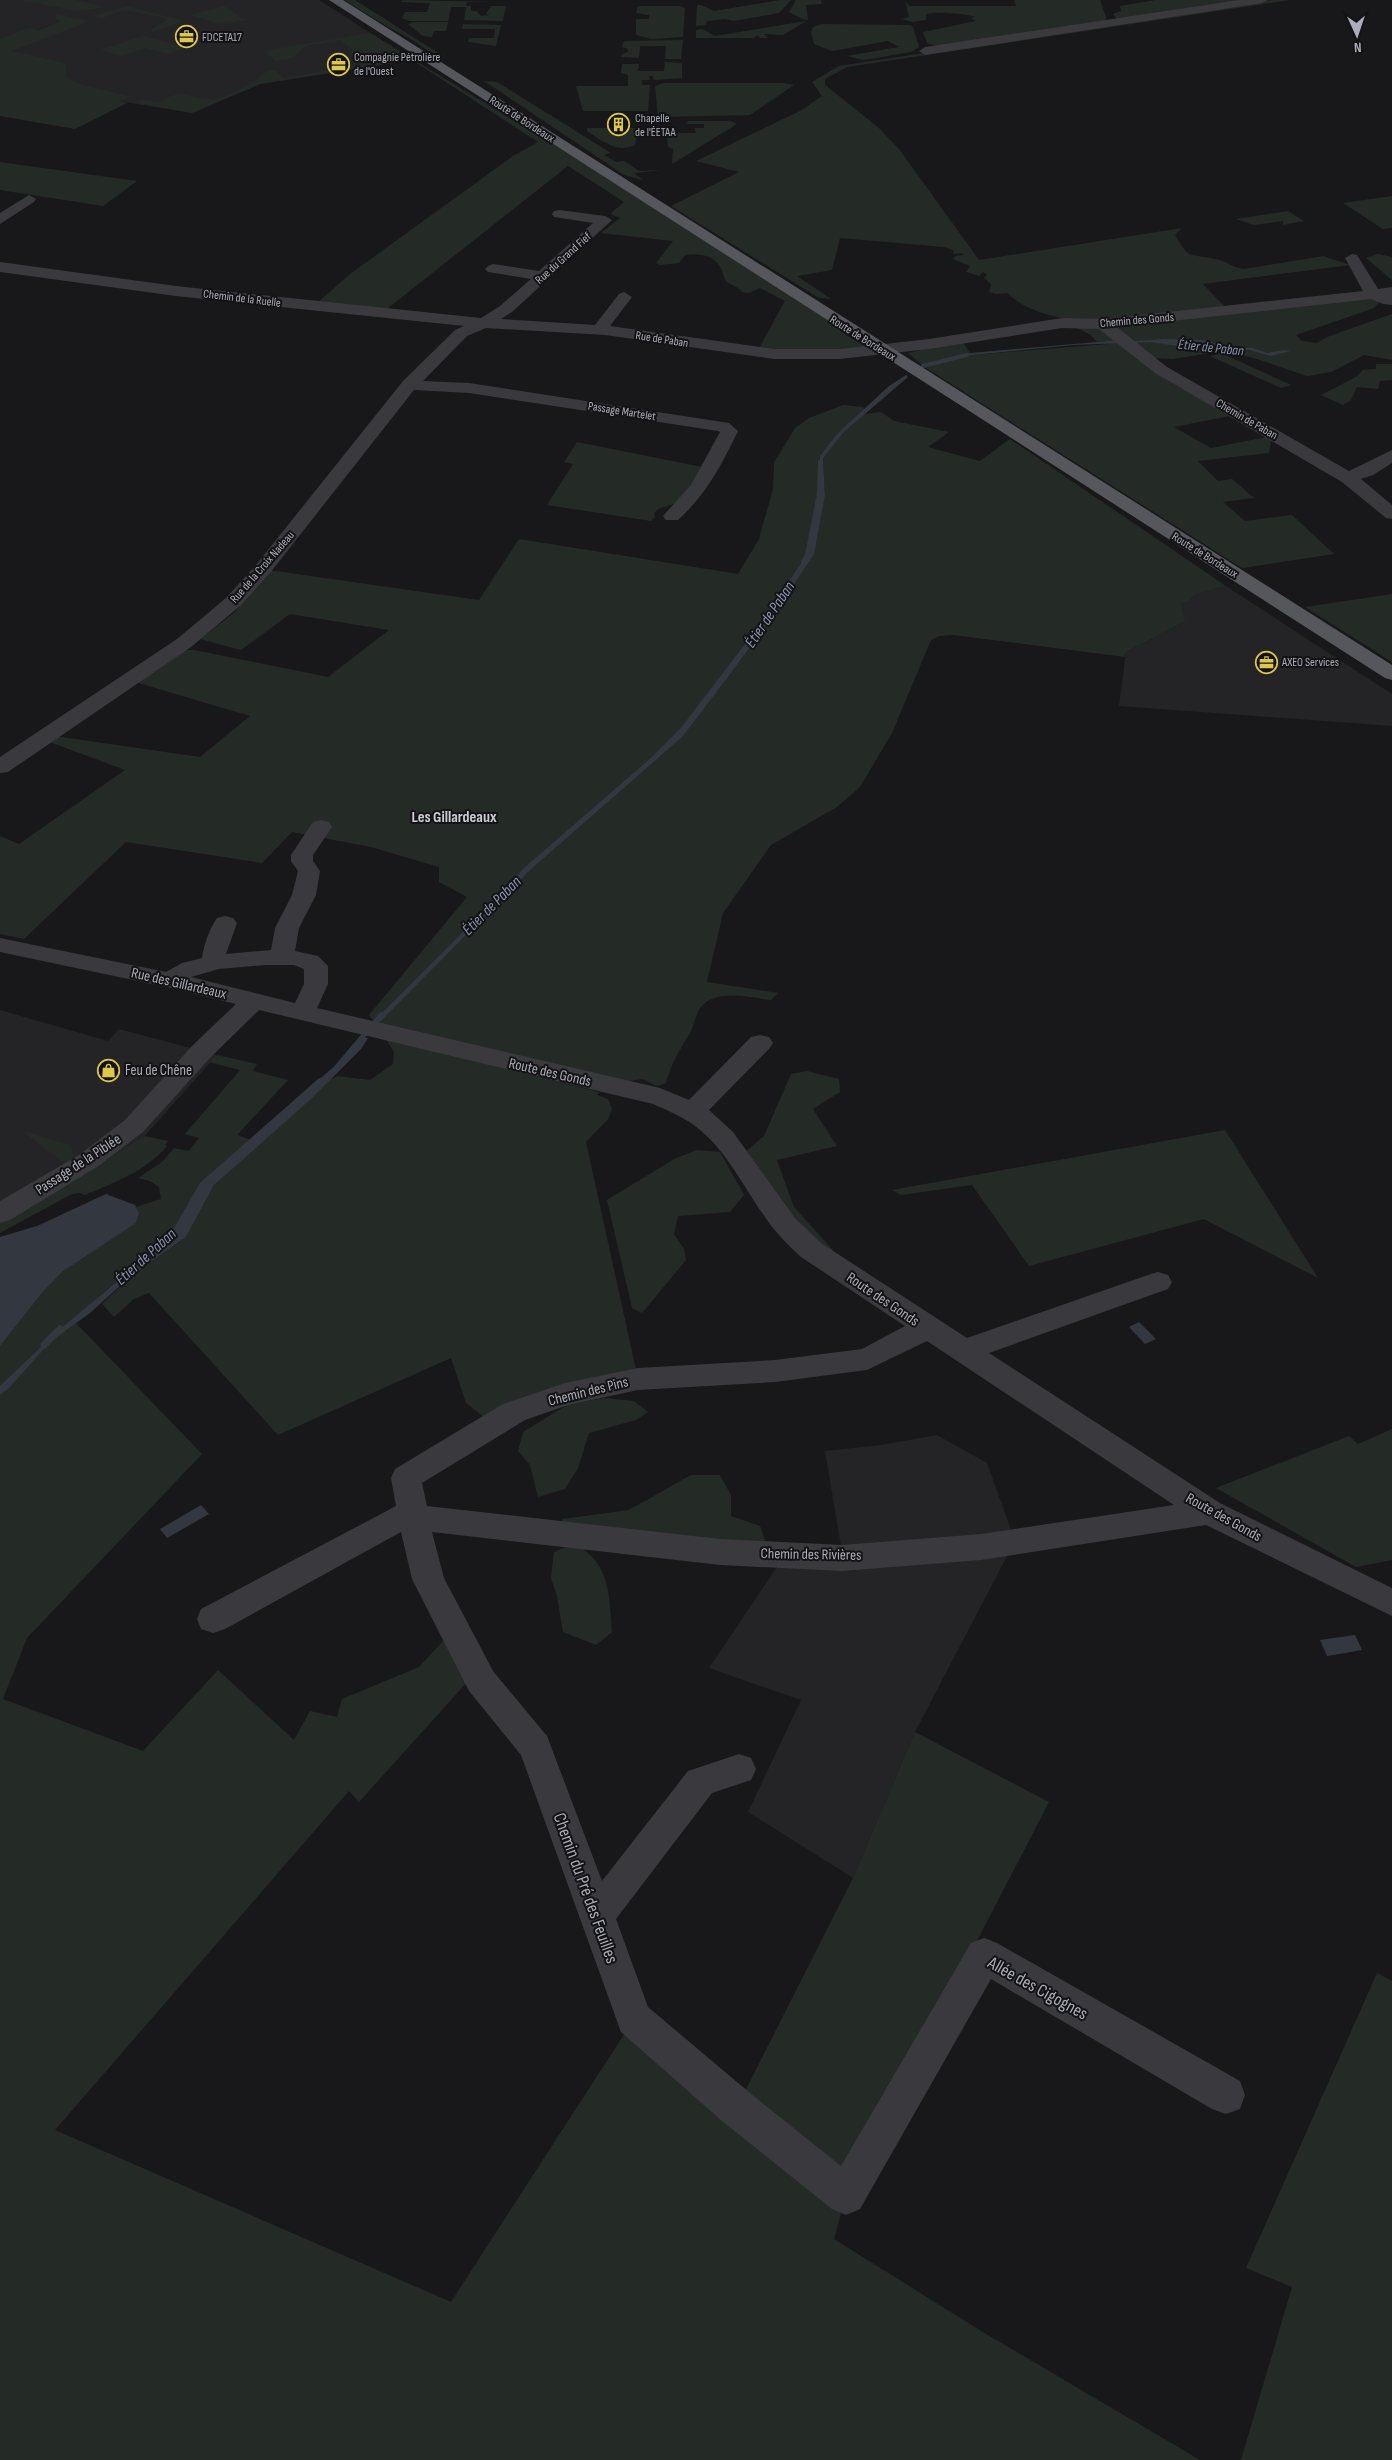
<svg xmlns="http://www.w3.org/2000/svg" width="1392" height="2460" font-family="'Sofia Sans Condensed',sans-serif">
<rect width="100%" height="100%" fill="#18181a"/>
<g fill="#242426">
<polygon points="0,0 319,0 413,60 260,84 192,113 69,93 11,51 89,20 64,20 0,44"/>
<polygon points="1226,586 1392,694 1392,726 1119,706 1126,652 1186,621 1177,598"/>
<polygon points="0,1010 108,1041 119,1029 217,1055 141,1140 0,1223"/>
<polygon points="937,1435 987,1463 1015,1541 915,1732 853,1878 748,1812 801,1700 709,1668 785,1555 842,1552 825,1451 881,1445"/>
</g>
<g fill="#242b26" fill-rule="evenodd">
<polygon points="20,0 75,0 106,7 77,11"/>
<path d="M345 0H355L443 56C428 54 422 45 409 38 387 27 366 14 345 0Z"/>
<polygon points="402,0 494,2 467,2 466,6 471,6 471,11 477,11 481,16 490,15 486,14 491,6 506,6 503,21 464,20 466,7 451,7 448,21 409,21 402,18 405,12 427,12 430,3 401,2"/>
<polygon points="780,0 791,0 779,13 734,21 725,19 707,21 706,25 696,26 697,5 701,5 714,11"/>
<polygon points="796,0 821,0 822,4 806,5 808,20 803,19 789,12"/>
<path d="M905 0 909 6H1016L1014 0H1100L1106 17 1105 23 940 47 927 43 923 32 976 21 971 18 975 17C968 14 934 11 926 14V20L912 22 902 19 909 17Z"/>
<path d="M1156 0H1259L1197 6 1199 12 1272 0H1290L847 67 825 79V85L879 128 899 149 979 260 1182 228 1175 235C1190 261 1189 253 1215 259 1225 260 1233 268 1244 269L1324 256C1331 260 1341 261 1350 265L1203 284 1229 311C1166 317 1057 339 1007 293L996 294 989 292 991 284 984 278 987 275 983 272 979 276 966 272 970 266 953 259 956 256 964 255 962 253 954 254 953 250 944 247 840 238 832 270 797 276 831 299 819 298 671 206 739 172 696 161 800 111 822 96 812 82 839 66 1131 21 1117 19 1113 14 1121 11 1120 6Z"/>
<polygon points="224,6 243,19 249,20 220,24 189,15"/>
<polygon points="640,6 679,6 685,8 683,37 652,39 636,35 636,19 649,19 649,15 636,13 637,7"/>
<polygon points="125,7 131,7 184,21 152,32 152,29 166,20 165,18 124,10 103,18 93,16"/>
<polygon points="56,14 90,21 12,51 65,63 67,78 80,84 127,96 125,99 118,101 127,103 75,129 0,116 0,39 29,28 38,30 61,21 54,19 57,18"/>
<polygon points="806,21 783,35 764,34 768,38 759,38 759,36 755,36 754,38 696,38 696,30 702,29 715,36"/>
<polygon points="414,22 448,22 446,31 434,31 432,37 423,36 408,24"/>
<polygon points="463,24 501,25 496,46 468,42 469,38 494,38 495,29 462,29"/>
<polygon points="822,24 910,25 913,27 919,47 911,52 863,60 847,56 899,47 888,41 832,51 814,44 811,32 813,27"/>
<path d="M370 33 577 159 840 327 847 336 866 346 865 349 758 350 785 301 760 288 749 293 742 292C738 286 731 286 726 281 724 278 723 273 722 270 715 255 699 253 685 255L679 263 660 265 656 263 673 241 601 233 620 218 610 214 624 202 568 166 383 312 316 304 350 274 513 156 538 142 412 60 260 84 192 113 138 103 142 100 160 102C182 86 191 100 212 99 228 98 256 82 267 71L274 70 284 78 369 63 361 57H356L350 53 353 50 340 40 306 46 292 58 276 61 263 51Z"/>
<polygon points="142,36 186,47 169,54 145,48 123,56 100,50"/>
<polygon points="683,40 681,59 665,59 666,46 640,46 639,58 621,57 622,54 628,52 628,49 622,47 623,42 626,41"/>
<polygon points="665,62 682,63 682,78 654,80 653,76 649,76 650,80 642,80 642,85 650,85 648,111 583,111 576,86 628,86 628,75 621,73 622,64 639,64 638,71 664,71"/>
<polygon points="484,81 497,82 611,153 604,155 616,162 624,161 639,171 662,170 634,173 643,180 624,175"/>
<polygon points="664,83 784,83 794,85 750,115 658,117 655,86"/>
<polygon points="688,121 730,121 737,124 672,164 673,149 668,147 667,133 696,133 695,128 704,128 704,124 687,124"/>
<path d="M587 128H638L635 145C617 154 601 140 587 131Z"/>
<polygon points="0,162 137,181 103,206 0,190"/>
<polygon points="1392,196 1392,228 1383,229 1343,203"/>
<polygon points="1288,211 1304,221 1283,225 1283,221 1254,225 1236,219"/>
<polygon points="1378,254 1392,257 1392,280 1366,258"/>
<polygon points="1369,298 1380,301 1374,308 1296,335 1302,341 1317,343 1327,337 1392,314 1392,360 1364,355 1331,372 1307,376 1257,359 1222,351 1173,359 1154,358 1166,379 1175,385 1240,414 1174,427 1211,448 1272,436 1269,453 1198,461 1218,481 1232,479 1254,498 1223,502 1245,521 1292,515 1334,554 1242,568 923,366 908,353 962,341 970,353 930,364 931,365 972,355 1108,344 1109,341 1097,342 1091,335 1071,325 1117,324"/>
<polygon points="1221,353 1291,385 1281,388 1210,356"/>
<polygon points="1376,364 1392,364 1392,380 1380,381 1378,389 1357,387 1351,400 1343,405 1321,395 1356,377 1363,370 1376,369"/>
<path d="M843 405 863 407 865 410 836 435 821 456 819 497 825 495 823 458 844 432 865 414 881 412 894 421 949 432 928 447 980 461 1010 439 1226 586 1195 594 1187 602 1180 603 1186 621 1126 652 1125 657 953 635 939 636 931 640 892 733 860 787 837 807 771 845 723 913 707 982 778 993 771 1000C752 998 716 988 701 1007 695 1014 694 1027 689 1035 678 1053 672 1062 666 1083L657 1086 642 1079 630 1081 608 1079 374 1022 369 1015 467 897 439 882V867L371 847 292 832 262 863 126 842 24 939 0 934V836L19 844 125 770 47 741 54 736 200 757 250 716 135 682 183 650H194L328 677 389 630 290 614 241 650 200 639 234 613 269 570 479 600 519 539 738 574 759 539 773 489 774 462 781 451 795 428 809 418ZM816 542 771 620 736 666V665Z"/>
<polygon points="577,442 707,468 677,503 658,509 654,513 655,517 651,521 547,505 573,464 564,462"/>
<polygon points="1392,594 1392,662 1305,607"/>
<polygon points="386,1039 599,1092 597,1095 608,1099 612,1109 608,1119 586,1142 638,1379 489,1421 466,1403 451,1358 278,1435 149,1293 134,1299 114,1317 102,1304 132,1275 186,1237 214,1185 325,1077 331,1079 338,1076 370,1080 393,1064 394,1052"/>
<polygon points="217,1055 257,1064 253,1071 288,1080 237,1135 254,1141 203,1185 175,1233 97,1298 75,1322 202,1454 27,1638 3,1699 143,1751 218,1670 294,1740 310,1711 337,1717 342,1699 419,1667 444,1640 469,1680 359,1802 349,1791 55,2130 451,2302 634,2019 737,2107 853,1878 915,1732 1049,1802 846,2194 834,2239 981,2331 1200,2460 0,2460 0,1346 42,1293 62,1272 136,1223 139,1213 136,1207 161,1199 159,1187 150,1181 138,1178 162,1162 174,1148 189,1151 199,1138 185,1134 240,1070 209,1062"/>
<polygon points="807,1071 839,1079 840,1092 813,1109 837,1146 777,1160 794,1207 833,1250 823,1258 745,1152 764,1136 791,1074"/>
<polygon points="21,1130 70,1145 74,1155 67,1165"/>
<polygon points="1225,1130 1318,1278 1204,1219 1029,1266 972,1185 901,1195 892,1190"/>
<path d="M145 1136 168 1141 165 1145 167 1146C145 1172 115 1182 85 1195L80 1193 72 1194 0 1233V1223Z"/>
<polygon points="697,1150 720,1152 744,1195 730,1212 678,1216 674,1234 684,1249 686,1260 642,1313 632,1308 607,1200 674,1159"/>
<polygon points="604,1398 634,1401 648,1412 636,1420 589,1433 578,1468 565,1489 538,1497 530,1465 518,1451 523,1432 567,1405"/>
<polygon points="1392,1429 1392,1560 1356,1567 1216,1488 1349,1436 1358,1444"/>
<polygon points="691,1475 720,1475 731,1495 731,1516 760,1526 765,1540 753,1549 563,1528 562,1519 629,1510"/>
<path d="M574 1544C611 1562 609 1596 612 1632L596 1645 563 1632 557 1596 551 1578 554 1552Z"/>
<polygon points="1377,1973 1392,1981 1392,2460 1241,2460 1292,2287 1246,2268"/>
</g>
<g fill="#333840">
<polygon points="1164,339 1203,340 1225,346 1253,348 1267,353 1284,350 1290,351 1271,356 1249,350 1197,346 1184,347 1150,342 1073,345 972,355 929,364 970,353 1121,340 1123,342"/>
<polygon points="906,375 908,377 844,432 823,458 825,495 814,554 767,625 683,736 530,870 380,1022 375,1020 495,900 524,868 652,757 680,729 752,635 807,555 818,504 820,456 836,435 889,386"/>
<polygon points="362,1037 368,1038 361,1049 311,1099 214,1185 186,1237 132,1275 90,1313 50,1342 9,1388 0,1395 0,1386 59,1330 175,1233 203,1185 339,1068"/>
<polygon points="106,1194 135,1205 139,1213 136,1223 62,1272 42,1293 0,1346 0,1237 37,1226"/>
<polygon points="1139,1322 1156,1339 1145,1344 1129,1327"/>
<polygon points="201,1505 209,1514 167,1538 160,1529"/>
<polygon points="1355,1635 1362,1650 1327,1656 1320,1640"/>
</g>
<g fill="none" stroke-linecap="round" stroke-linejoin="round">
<g stroke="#333840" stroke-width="4">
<polyline points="923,366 967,355"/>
<polyline points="803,562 807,555 819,494 820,462"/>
</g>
<polyline stroke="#333840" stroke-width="5" points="319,1083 336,1068 381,1015"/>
<g stroke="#333840" stroke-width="7">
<polyline points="123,1276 175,1233 203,1185 320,1082"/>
<polyline points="44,1345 60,1329"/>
</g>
<g fill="#39393e" fill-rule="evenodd">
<polygon points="1239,0 1268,0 1262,3 925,55 919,51 925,47"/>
<polygon points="29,195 36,199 34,202 0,224 0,213"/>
<path d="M559 210 605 216 612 220 512 312 501 319 595 325 619 294 624 292 632 297 610 326 774 349H840L929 339 1062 318 1103 319 1363 291 1345 258 1352 254 1357 255 1378 289 1392 287V305L1383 304 1371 299 1117 327 1167 367 1349 471 1392 450V463L1373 475 1361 479 1392 505V519L1386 518 1342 482 1155 373 1099 329 1062 328 929 349 840 359H774L605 335 486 328 467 336 423 381 469 383 729 423 738 431C722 464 706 495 678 520H666L663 516 691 485 720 432 718 431 469 393 414 390 270 573 240 606 191 647 8 772 0 773V757L177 639 226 598 256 565 403 381 455 330 464 326 176 296 0 272V262L176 286 481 318 500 306 531 279 488 272 485 269 488 266 493 264 539 271 593 223 554 217 552 214 554 211Z"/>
<path d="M321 820 329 822 332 827 313 855V861L320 871 316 895 299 928 295 951 318 956 328 966V984L317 1008 660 1088 689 1100 751 1037 760 1035 769 1037 773 1043 769 1049 709 1110 733 1132 795 1218 821 1243 967 1338 1148 1275 1158 1272 1168 1275 1172 1282 1168 1289 989 1353 1220 1503 1392 1588V1616L1206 1525 981 1560 842 1571 720 1565 432 1532 444 1578 493 1671 547 1736 602 1881 688 1771 739 1754 751 1758 756 1769 751 1780 712 1793 616 1919 648 2007 750 2093 841 2166 971 1943 984 1938 997 1943 1240 2081 1245 2095 1240 2109 1226 2114 1212 2109 991 1979 860 2209 846 2215 832 2209 722 2121 621 2032 521 1755 469 1691 412 1579 401 1532 225 1629 213 1633 201 1629 197 1619 201 1609 396 1506 391 1478 395 1469 503 1404 565 1383 638 1368 775 1360 862 1349 905 1326 801 1257C788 1245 775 1232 765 1217 744 1188 728 1153 700 1130 686 1118 669 1111 653 1104L259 1010 210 1058 143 1132 97 1167 10 1220 0 1223V1201L79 1155 125 1120 192 1046 236 1004 171 988 0 952V938L166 972 182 963 202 958C204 944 209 930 217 918L225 916 233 918 237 923 226 954 271 950 275 928 292 895 298 871 291 861V855L313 822ZM266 965H294L304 969V984L295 1003 191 977 219 969ZM927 1341 1174 1505 981 1534 842 1545 720 1539 427 1506 422 1483 525 1420 568 1405 638 1390 775 1382 867 1370Z"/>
</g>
<polygon fill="#56565d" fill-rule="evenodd" points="329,0 343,0 1392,665 1392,680 1385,678"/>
</g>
<defs>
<symbol id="office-ring" viewBox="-11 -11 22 22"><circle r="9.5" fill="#131315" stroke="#ddc84d" stroke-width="1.5"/><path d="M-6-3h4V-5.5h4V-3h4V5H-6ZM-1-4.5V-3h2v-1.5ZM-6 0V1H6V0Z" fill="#ddc84d"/></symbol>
<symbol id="building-ring" viewBox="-11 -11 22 22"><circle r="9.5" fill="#131315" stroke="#ddc84d" stroke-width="1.5"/><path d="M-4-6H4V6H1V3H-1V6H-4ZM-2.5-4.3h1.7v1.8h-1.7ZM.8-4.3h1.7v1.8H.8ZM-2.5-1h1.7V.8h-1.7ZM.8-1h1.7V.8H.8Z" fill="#ddc84d"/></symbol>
<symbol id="shop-ring" viewBox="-11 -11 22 22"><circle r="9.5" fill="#131315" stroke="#ddc84d" stroke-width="1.5"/><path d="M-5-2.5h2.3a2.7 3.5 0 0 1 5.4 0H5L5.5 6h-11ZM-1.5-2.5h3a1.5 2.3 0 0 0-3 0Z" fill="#ddc84d"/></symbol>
</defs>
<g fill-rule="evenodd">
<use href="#office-ring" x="174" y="24" width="25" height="25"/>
<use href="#office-ring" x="326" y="52" width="25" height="25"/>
<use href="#building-ring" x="606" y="112" width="25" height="25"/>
<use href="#office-ring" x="1254" y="650" width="25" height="25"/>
<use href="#shop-ring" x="96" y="1058" width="25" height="25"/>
</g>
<g text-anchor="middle" stroke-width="4" stroke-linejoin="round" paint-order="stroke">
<g font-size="12" fill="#acadb8" stroke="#131315" text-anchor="start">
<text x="202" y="41">FDCETA17</text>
<text x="354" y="61">Compagnie Pétrolière<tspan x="354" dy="14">de l'Ouest</tspan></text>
<text x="635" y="122">Chapelle<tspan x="635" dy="14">de l'ÉETAA</tspan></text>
<text x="1282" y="666">AXEO Services</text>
</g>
<g font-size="12" fill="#acadb8" stroke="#131315">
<text transform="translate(522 119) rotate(33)" y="4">Route de Bordeaux</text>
<text transform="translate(563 258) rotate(-42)" y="4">Rue du Grand Fief</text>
<text transform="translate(242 298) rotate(7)" y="4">Chemin de la Ruelle</text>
<text transform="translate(1137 320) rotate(-5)" y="4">Chemin des Gonds</text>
<text transform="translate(863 338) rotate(32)" y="4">Route de Bordeaux</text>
<text transform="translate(662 339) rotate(9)" y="4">Rue de Paban</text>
<text transform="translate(622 411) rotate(9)" y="4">Passage Martelet</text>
<text transform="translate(1247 419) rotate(30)" y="4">Chemin de Paban</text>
<text transform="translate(1205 555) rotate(32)" y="4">Route de Bordeaux</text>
<text transform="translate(262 567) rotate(-49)" y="4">Rue de la Croix Nadeau</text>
</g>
<g font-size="14" font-style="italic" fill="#8794ae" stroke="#131315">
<text transform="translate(1211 347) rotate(6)" y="5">Étier de Paban</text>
</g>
<g font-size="15" fill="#acadb8" stroke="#131315">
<text transform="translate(179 983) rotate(13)" y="5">Rue des Gillardeaux</text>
<text transform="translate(550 1072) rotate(13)" y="5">Route des Gonds</text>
<text transform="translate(78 1164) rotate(-33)" y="5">Passage de la Piblée</text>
<text transform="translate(883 1299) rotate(34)" y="5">Route des Gonds</text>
<text transform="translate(588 1391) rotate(-14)" y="5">Chemin des Pins</text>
<text transform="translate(1224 1517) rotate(29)" y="5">Route des Gonds</text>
<text transform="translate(811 1554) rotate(1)" y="5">Chemin des Rivières</text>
</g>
<g font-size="15" fill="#acadb8" stroke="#131315" text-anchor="start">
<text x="125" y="1075">Feu de Chêne</text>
</g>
<g font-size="16" font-style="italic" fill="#8794ae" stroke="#131315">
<text transform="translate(769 614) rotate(-56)" y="6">Étier de Paban</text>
<text transform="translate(491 905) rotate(-45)" y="6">Étier de Paban</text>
<text transform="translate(145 1256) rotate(-42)" y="6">Étier de Paban</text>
</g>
<g font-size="16" font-weight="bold" fill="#cccdd4" stroke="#131315">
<text x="454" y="822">Les Gillardeaux</text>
</g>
<g font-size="18" fill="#acadb8" stroke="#131315">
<text transform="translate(586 1888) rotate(70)" y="6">Chemin du Pré des Feuilles</text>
<text transform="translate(1038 1988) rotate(29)" y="6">Allée des Cigognes</text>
</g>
</g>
<g transform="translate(1357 35) rotate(177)" stroke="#131315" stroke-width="4" paint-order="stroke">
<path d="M0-4L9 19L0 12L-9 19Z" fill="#acadb8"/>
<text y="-8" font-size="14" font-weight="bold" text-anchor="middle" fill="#acadb8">N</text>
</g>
</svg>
